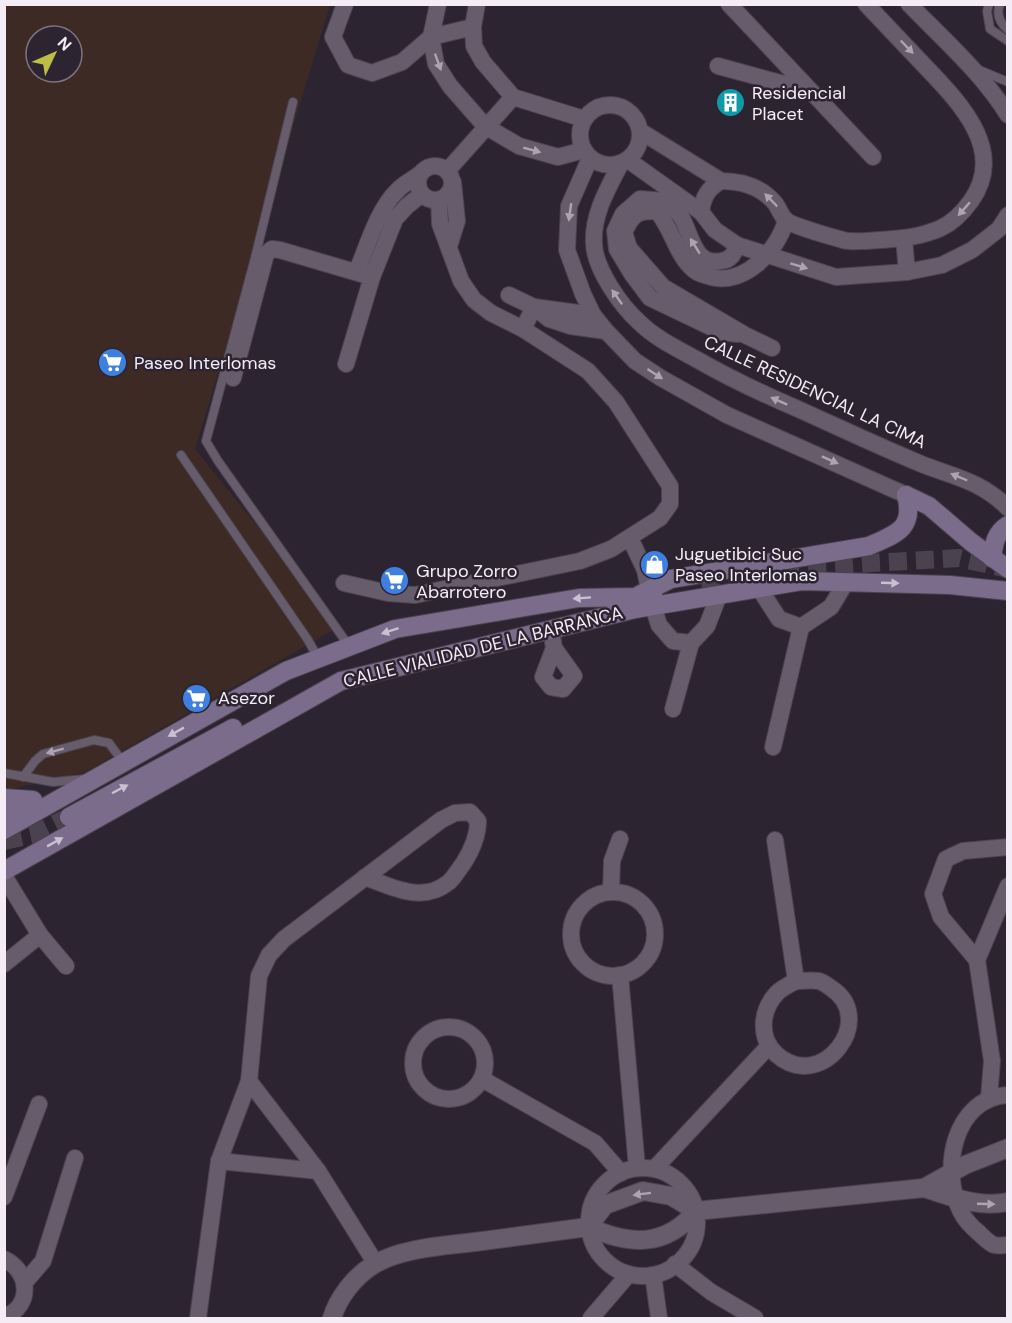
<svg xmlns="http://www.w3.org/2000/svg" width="1012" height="1323" font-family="'DM Sans',sans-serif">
<rect width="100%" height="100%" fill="#2d2431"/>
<path fill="#3d2a25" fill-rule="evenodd" d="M4 5H330L195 449 339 627 85 772 7 790 4 789ZM36 36H72V72H36Z"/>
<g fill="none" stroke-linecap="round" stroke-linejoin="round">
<g stroke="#4b424f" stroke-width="18" stroke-dasharray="18 9" stroke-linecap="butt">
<polyline points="702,587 783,570 871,563 959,558 1008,569"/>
<polyline points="4,841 32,835 69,817"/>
</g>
<defs>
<g id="service">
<polyline points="989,4 987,11 990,29 1008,41"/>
<path d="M1000 4C996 14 1000 23 1008 30"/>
<polyline points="977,69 1008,82"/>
<polyline points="293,102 255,258 206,441 218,461 349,646"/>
<polyline points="181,455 308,640 318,658"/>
<polyline points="4,773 53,782 85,779"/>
<polyline points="23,777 35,761 43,754 94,740 109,743 123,762"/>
</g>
<g id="minor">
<polyline points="345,4 333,37 348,65 372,73 402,62 431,37 473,27"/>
<polyline points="438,4 431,37 436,64 450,86 485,126 519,146 558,157 584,150"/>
<polyline points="477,4 473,27 474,46 483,62 513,97 584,119"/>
<polyline points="729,4 873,157"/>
<path d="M909 4C943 39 982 73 1008 115"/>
<polyline points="718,66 810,91"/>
<circle cx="610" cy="135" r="30"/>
<path d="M640 131 721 181C741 181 760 186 774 202 779 207 781 217 787 221 794 226 832 237 843 240 850 242 858 241 865 241 892 239 917 239 941 228 954 222 963 212 971 201 1009 148 954 97 920 61 902 42 884 23 866 4"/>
<polyline points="590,158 569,206 567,250 583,294 593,315 606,331 635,361 661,378 727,415 906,495"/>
<polyline points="628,160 701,212 715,230 737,245 836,277 907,272 942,265 972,250 999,229 1008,215"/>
<path d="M621 163C608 188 592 215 594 244 595 269 621 306 639 322 655 338 676 348 696 359 729 378 763 394 798 409 838 427 878 446 919 463 953 477 980 480 1008 508"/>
<circle cx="435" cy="183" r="17"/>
<polyline points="447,171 513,97"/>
<path d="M701 212C703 197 708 188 721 181"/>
<polyline points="904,239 907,272"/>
<path d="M737 245C734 254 731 260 721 261 693 267 691 231 680 215 676 210 670 206 666 201L640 199 623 214 615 231 617 249 632 274 650 298 721 332 738 334"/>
<polyline points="449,246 457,221 453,182"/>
<path d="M357 271C367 247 378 209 397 191 403 184 412 180 420 174"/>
<polyline points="509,295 534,307 593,315"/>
<polyline points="523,329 534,307 549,319 570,326 606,331"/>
<path d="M772 348 745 335 663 287 629 248 624 232C633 214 636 211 657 211 673 230 676 255 694 270 698 274 705 275 711 277 745 286 778 250 786 220"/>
<polyline points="346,364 372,277 395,219 407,206 422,194"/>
<polyline points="233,378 266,254 272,249 280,250 372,277"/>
<polyline points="630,538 645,570 649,590"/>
<polyline points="344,583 388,593 415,595 580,561 611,549 660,518 670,504 670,486 616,402 588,371 523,329 491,313 474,300 461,281 440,224 439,200"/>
<polyline points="759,588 779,619 801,627 831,607 846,582"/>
<polyline points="653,606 659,625 673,641 691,643 707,626 719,595"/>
<polyline points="551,629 554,648 543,677 551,687 563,689 574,676 554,648"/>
<polyline points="673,709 691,643"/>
<polyline points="773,747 801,627"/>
<polyline points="775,840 796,981"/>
<polyline points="4,876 40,935 66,966"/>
<polyline points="611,891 612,861 620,839"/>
<circle cx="613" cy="934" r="42"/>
<polyline points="977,960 941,917 933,894 946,859 963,851 1008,847"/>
<polyline points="4,964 40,935"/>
<polyline points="620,975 637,1168"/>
<path d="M796 981C803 981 813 980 819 981 823 982 828 986 831 988 879 1019 821 1095 776 1054 758 1037 761 1010 777 993 782 988 790 984 796 981Z"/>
<circle cx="449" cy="1063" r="36"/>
<polyline points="482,1079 595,1143 621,1173"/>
<polyline points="249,1081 318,1171 376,1264"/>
<path d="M1008 1095C953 1098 940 1171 961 1212 965 1220 973 1228 979 1233 983 1237 989 1243 994 1245 997 1246 1004 1245 1008 1245"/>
<polyline points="989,1098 992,1061 977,960 1008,886"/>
<polyline points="219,1161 318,1171"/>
<circle cx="643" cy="1222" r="54"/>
<polyline points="655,1168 768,1047"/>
<polyline points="4,1197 39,1104"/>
<path d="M4 1259C30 1271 33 1306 4 1317"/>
<polyline points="675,1264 711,1292 755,1318"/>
<polyline points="653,1275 659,1318"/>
<polyline points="25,1282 43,1261 75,1158"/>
<path d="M198 1318 219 1161 249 1081 259 976 269 955 284 939 441 820 455 813 470 812 478 821C478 837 472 850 463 864 458 870 454 878 449 882 423 904 392 887 365 877"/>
<polyline points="591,1318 628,1275"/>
</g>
<g id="tertiary">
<path d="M924 1188C953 1197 978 1208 1008 1202"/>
<polyline points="588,1227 605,1205 643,1191 671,1196 696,1211 924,1188 965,1165 1008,1148"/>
<path d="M332 1318C338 1298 354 1277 373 1265 401 1248 443 1246 475 1242 513 1237 550 1232 588 1227 630 1245 665 1248 696 1211"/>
</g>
<g id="secondary">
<polyline points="906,495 929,506 971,542 1008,569"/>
<path d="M992 558C994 544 995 533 1008 525"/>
<path d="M639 595 671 579 869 546C896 534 915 529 906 495"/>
<polyline points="4,798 33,800"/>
<polyline points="4,813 34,806"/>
<polyline points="69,817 233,728"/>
<polyline points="4,830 286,671 395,629 579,598 635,597 653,594"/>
<polyline points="4,871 341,681 635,609 802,581 950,585 1008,591"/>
</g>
</defs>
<use href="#service" stroke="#4b434e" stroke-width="10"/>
<use href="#minor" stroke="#4b434e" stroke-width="18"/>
<use href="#tertiary" stroke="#4b434e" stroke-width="20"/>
<use href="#secondary" stroke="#4b434e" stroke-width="20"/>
<use href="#service" stroke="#675c6b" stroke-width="8"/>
<use href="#minor" stroke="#675c6b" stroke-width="16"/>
<use href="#tertiary" stroke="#675c6b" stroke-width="18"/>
<use href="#secondary" stroke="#7b6c8c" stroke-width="18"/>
</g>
<defs><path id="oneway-solid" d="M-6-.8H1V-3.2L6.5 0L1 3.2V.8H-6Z" transform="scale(1.5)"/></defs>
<g fill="#aea4b0">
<use href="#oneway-solid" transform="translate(907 47) rotate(46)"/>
<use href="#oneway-solid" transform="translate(438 62) rotate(70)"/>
<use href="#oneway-solid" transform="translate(532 150) rotate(15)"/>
<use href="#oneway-solid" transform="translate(771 200) rotate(-134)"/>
<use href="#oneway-solid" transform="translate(964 209) rotate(131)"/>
<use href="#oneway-solid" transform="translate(570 212) rotate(98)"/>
<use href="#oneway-solid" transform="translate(695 246) rotate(-122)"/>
<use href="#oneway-solid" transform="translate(799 266) rotate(17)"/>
<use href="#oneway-solid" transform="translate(617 297) rotate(-125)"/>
<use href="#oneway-solid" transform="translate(655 374) rotate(33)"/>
<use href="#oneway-solid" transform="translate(779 401) rotate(-156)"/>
<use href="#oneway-solid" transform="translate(830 460) rotate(24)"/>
<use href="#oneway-solid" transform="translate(959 477) rotate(-157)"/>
<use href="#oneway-solid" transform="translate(55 751) rotate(165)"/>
<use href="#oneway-solid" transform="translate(642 1194) rotate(173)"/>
<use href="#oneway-solid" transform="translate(986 1204) rotate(2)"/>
</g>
<g fill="#cac0d1">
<use href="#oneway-solid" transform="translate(890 583) rotate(2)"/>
<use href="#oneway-solid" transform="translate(582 598) rotate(176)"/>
<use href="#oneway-solid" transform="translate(390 631) rotate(162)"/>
<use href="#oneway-solid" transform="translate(176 732) rotate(151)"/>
<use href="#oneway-solid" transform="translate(120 789) rotate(-28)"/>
<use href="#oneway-solid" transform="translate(55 842) rotate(-29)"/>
</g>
<defs>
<symbol id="building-disc" viewBox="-11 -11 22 22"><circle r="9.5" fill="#0f9aa8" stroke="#2d2431"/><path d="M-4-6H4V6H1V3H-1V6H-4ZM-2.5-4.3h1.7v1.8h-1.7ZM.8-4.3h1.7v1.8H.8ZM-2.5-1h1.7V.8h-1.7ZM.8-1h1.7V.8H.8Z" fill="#fff"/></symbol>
<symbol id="supermarket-disc" viewBox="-11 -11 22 22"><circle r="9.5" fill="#3f7fe0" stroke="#2d2431"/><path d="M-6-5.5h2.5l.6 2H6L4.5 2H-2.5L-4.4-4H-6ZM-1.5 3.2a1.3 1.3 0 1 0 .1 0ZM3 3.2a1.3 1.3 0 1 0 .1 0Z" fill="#fff"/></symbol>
<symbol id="shop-disc" viewBox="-11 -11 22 22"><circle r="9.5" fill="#3f7fe0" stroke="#2d2431"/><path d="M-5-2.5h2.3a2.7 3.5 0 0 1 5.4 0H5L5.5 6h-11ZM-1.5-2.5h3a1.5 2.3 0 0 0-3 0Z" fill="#fff"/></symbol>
</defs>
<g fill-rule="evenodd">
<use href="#building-disc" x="714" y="86" width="33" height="33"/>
<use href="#supermarket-disc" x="96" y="346" width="33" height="33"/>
<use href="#shop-disc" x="638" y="548" width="33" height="33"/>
<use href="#supermarket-disc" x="378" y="564" width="33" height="33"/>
<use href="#supermarket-disc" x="180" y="682" width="33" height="33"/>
</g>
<g text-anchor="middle" stroke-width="5" stroke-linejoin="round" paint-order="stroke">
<g font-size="18" fill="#f4edf6" stroke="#2d2431" text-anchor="start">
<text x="752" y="99">Residencial<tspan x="752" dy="21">Placet</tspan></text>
<text x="134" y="369">Paseo Interlomas</text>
<text x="675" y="560">Juguetibici Suc<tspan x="675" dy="21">Paseo Interlomas</tspan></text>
<text x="416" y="577">Grupo Zorro<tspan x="416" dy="21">Abarrotero</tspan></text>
<text x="218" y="704">Asezor</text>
</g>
<g font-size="18" fill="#f4edf6" stroke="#2d2431">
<text transform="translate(815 392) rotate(25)" y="6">CALLE RESIDENCIAL LA CIMA</text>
<text transform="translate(483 647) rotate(-14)" y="6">CALLE VIALIDAD DE LA BARRANCA</text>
</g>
</g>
<rect width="1012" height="1323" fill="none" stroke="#f4edf6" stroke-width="12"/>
<g transform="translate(54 54) rotate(46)"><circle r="28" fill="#2d2431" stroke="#7d7480" stroke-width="1.5"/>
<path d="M0-4.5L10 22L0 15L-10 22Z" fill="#bcbf43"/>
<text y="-9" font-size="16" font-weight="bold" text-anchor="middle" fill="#f4edf6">N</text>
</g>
</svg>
